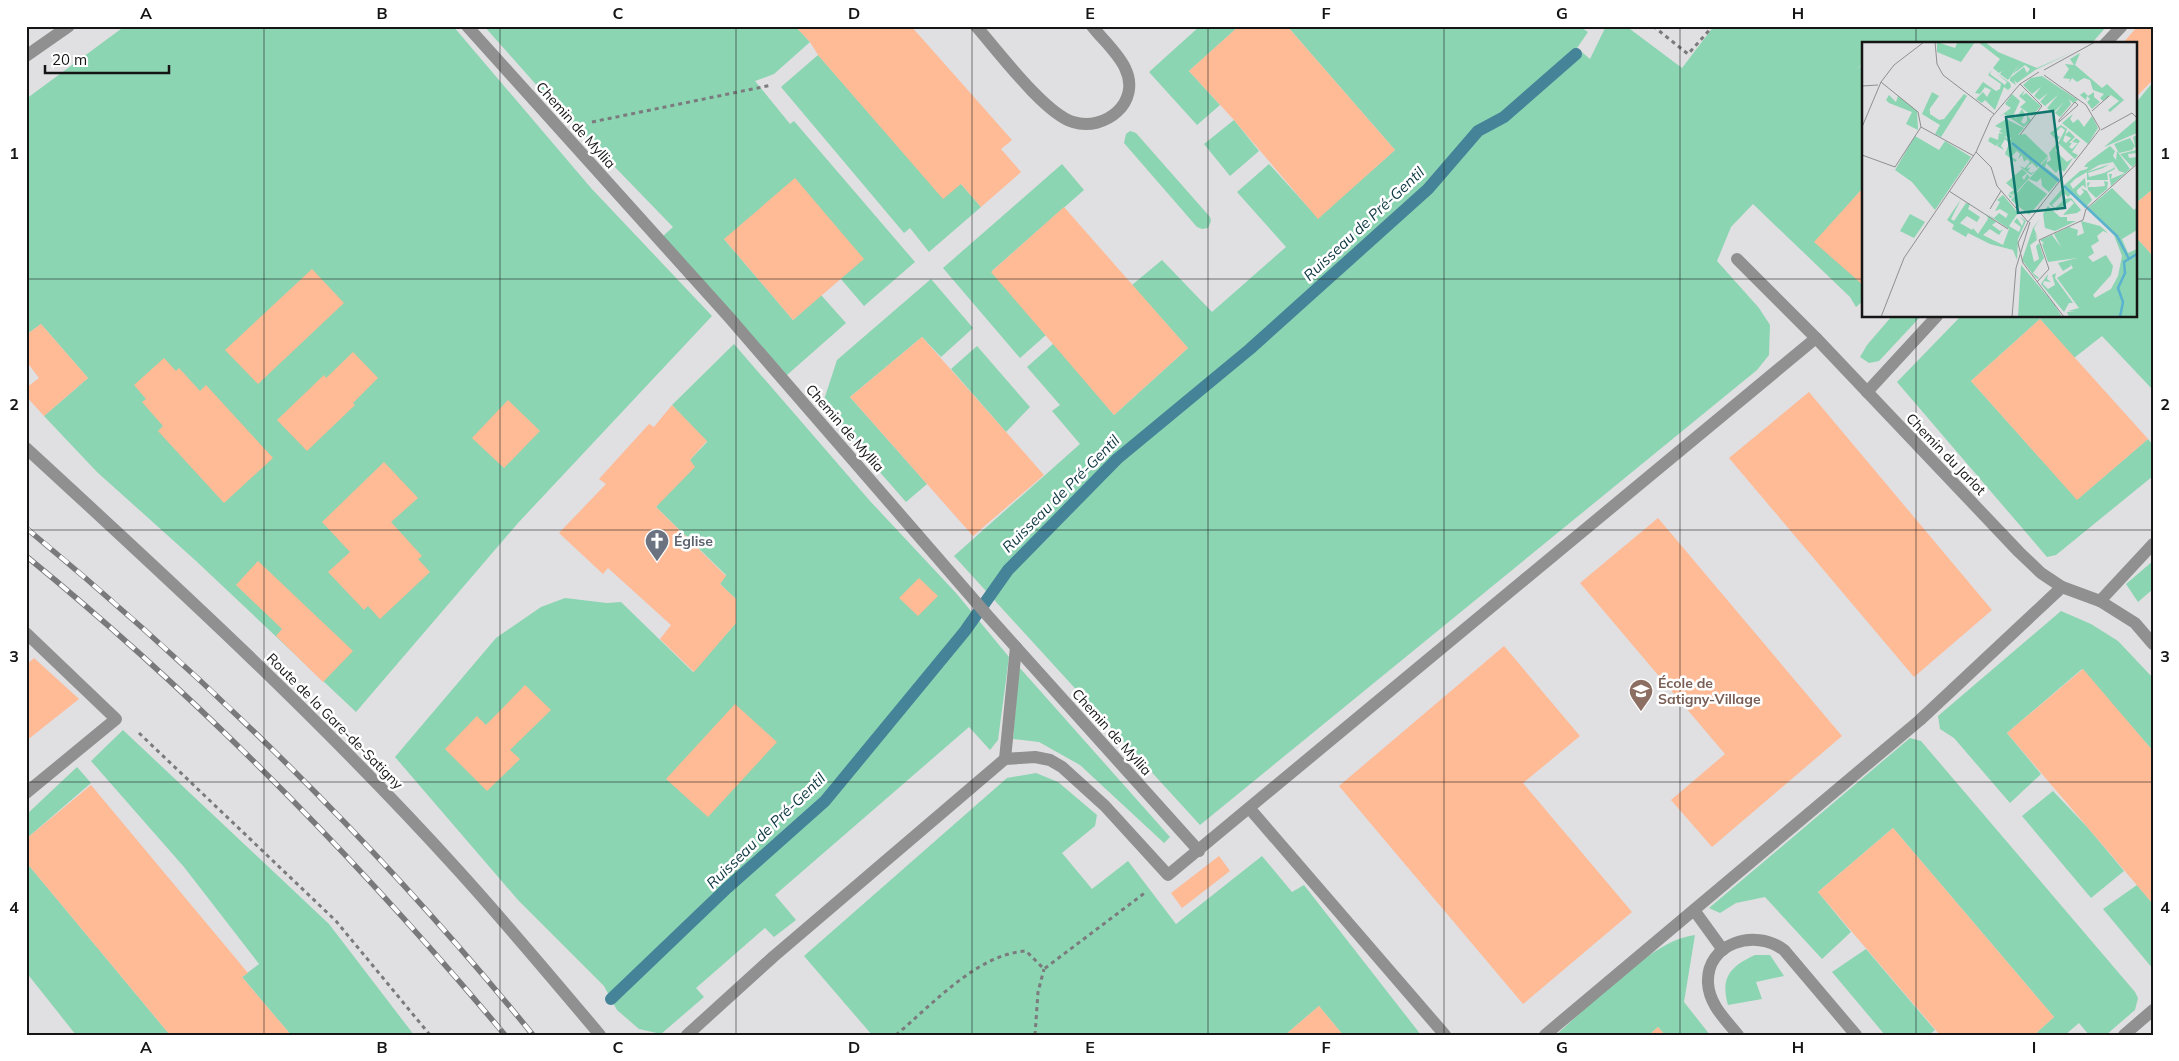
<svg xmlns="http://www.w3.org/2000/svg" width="2179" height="1061" font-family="Mulish,sans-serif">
<rect width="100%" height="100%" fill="#e0dfe2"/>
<g fill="#8bd5b2">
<polygon points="125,26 453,26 591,188 712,316 518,523 356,712 195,560 97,472 44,416 88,378 41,324 26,335 26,99"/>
<polygon points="484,26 795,26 810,42 774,74 755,81 790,124 794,121 915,262 864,306 841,279 724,239 793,320 821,295 846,323 787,375 663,236 673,227 548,98"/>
<polygon points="1200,26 1239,26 1189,71 1220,105 1197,125 1149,72"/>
<polygon points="1287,26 1579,26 1588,32 1577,48 1590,59 1606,26 1626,26 1682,68 1714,26 2107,26 2091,44 1863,44 1863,63 1856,70 1863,64 1863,188 1815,242 1863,281 1863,301 1856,307 1850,297 1753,204 1731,227 1717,261 1759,308 1770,325 1769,355 1757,370 1200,825 954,556 1080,444 1052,411 1060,405 1027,367 1054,343 1114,415 1188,348 1132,285 1162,260 1212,312 1286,247 1237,192 1269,164 1318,218 1395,150"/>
<polygon points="818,55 910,160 961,184 981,207 929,252 910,228 904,233 781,87"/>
<polygon points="2153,82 2153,189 2135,204 2135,104"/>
<polygon points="1234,120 1259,151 1230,176 1204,144"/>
<polygon points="1130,131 1136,133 1210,217 1211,221 1208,228 1202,229 1197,227 1124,143 1126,134"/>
<polygon points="1062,164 1084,190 992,271 1046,335 1020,358 943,268"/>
<polygon points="2135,236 2153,256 2153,390 2102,336 2074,358 2040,319 1971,381 2038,456 2079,498 2148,439 2153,445 2153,476 2056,555 2047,557 1897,382 1961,316 2135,316"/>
<polygon points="931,279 973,328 941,357 922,337 850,397 927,484 906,502 822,406 837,360"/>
<polygon points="1892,316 1921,316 1879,361 1869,363 1860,357 1867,345"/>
<polygon points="734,344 870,501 956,593 1009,657 998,740 990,750 969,727 775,895 796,920 774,937 765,928 696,988 704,997 661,1034 639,1029 617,1010 604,986 518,900 395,757 496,638 541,607 565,598 607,603 621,602 693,672 736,623 736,599 720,584 726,575 656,507 690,460 707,442 672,405"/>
<polygon points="977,346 1030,407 1006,432 951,369"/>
<polygon points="2153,561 2153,589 2138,602 2126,584"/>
<polygon points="2061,611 2091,624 2118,641 2153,678 2153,751 2082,669 2007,733 2041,774 2010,803 1954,738 1940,729 1938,716"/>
<polygon points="1019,667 1170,837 1164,843 1080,765 1039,742 1013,739"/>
<polygon points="123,730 329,924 414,1035 291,1035 242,977 259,964 184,867 91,761"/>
<polygon points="1910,738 1921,741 2135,992 2138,998 2135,1010 2106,1035 2089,1035 2079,1023 2065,1035 2034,1035 2054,1017 1893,828 1818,892 1851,932 1822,959 1765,897 1736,903 1720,913 1709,908"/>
<polygon points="77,767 91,783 26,839 26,815"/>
<polygon points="1036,773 1058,782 1097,815 1095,826 1062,853 1092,889 1128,861 1176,924 1262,856 1292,892 1304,885 1421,1035 1343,1035 1319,1006 1285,1035 872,1035 804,956 1007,778"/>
<polygon points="2053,791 2089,829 2124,871 2091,898 2022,816"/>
<polygon points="26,862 170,1035 76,1035 26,972"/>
<polygon points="2137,885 2153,904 2153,969 2103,909"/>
<path d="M1695 935 1684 1002 1710 1035H1665L1658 1027 1649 1035H1556C1589 1006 1653 939 1695 935Z"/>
<polygon points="1866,949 1935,1030 1929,1035 1885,1035 1832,972"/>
<path d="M1755 955H1770L1784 976 1756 982 1762 999 1728 1005C1720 977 1731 966 1755 955Z"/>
</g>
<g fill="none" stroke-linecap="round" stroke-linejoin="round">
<polyline stroke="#458398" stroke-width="12" points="611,999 727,888 825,801 965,631 1008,570 1117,459 1250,349 1428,189 1478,131 1504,117 1576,54"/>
</g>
<g fill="#ffba96">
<polygon points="795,26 911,26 1012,140 1001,149 1021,172 981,207 961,184 943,199 818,55 810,42"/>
<polygon points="1239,26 1287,26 1395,150 1318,219 1234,120 1189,71"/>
<polygon points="2138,26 2153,26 2153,80 2135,98 2135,44 2122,44"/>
<polygon points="795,178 864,259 793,320 724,239"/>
<polygon points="1863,188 1863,285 1814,242"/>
<polygon points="2153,189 2153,256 2135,236 2135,204"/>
<polygon points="1064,207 1188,348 1114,415 991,272"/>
<polygon points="312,269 344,303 258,384 225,350"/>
<polygon points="2040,319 2148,439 2077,500 1971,381"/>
<polygon points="41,324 88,378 44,416 26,396 26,388 39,378 26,361 26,335"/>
<polygon points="922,337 1044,475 973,536 850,397"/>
<polygon points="353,352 378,378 353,403 355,405 307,451 277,420 324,375 326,378"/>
<polygon points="164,358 176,371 179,368 200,391 206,385 273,458 224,503 158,431 163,426 142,402 146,399 134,385"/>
<polygon points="1809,392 1992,610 1914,677 1729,458"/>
<polygon points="508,400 540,431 504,468 472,438"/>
<polygon points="672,405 707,441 690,460 695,467 656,507 726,576 720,584 736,599 736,623 694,672 660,639 671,625 608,568 603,574 559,533 606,484 599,479 649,424 654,427"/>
<polygon points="384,462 418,498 391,522 422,556 418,559 430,572 380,619 368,606 364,610 328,572 350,552 322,522"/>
<polygon points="1658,518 1842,736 1712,847 1671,800 1725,754 1580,583"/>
<polygon points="258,561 353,651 323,682 276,636 282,629 236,585"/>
<polygon points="919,578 938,596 918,616 899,598"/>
<polygon points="1504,646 1580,736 1523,783 1632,912 1523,1004 1339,786"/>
<polygon points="34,658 79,699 26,741 26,665"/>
<polygon points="2083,669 2153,751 2153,904 2007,733"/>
<polygon points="525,685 551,710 510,750 520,759 487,791 445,749 477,716 486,725"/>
<polygon points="735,704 777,742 708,817 666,779"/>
<polygon points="91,785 248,973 242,977 291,1035 170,1035 26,862 26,839"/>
<polygon points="1893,828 2054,1017 2034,1035 1940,1035 1818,892"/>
<polygon points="1219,856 1230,871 1182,908 1171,893"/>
<polygon points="1319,1006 1343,1035 1285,1035"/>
<polygon points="1658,1027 1665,1035 1649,1035"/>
</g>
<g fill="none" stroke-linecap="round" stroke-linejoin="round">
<g stroke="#7b7a7c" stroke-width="3" stroke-dasharray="4 4" stroke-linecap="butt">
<polyline points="1653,26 1688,54 1713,26"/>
<polyline points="592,122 772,85"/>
<polyline points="139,733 336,921 430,1035"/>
<path d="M896 1035C932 1005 977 954 1026 951L1044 969 1146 892"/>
<polyline points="1035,1035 1038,992 1044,969"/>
</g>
<g stroke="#919090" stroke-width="12">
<polyline points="467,26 728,316 988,616 1199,851"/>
<path d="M976 26C997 50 1045 114 1073 122 1105 132 1142 102 1125 68 1118 53 1102 39 1092 26"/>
<polyline points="2105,44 2122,26"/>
<polyline points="1867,392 1937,316"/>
<polyline points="2100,601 2153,544"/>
<polyline points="26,633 116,719 26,793"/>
<polyline points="1005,759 1016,647"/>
<polyline points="1250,809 1445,1035"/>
<polyline points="1694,910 1723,950"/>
<polyline points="687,1035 773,957 1005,759 1035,757 1050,760 1062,767 1105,806 1168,875 1816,338"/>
<polyline points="1545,1035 1920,720 2062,587"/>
<path d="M1738 1035C1725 1019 1709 1004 1708 983 1706 943 1755 928 1784 950L1856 1035"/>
<polyline points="2124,1035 2153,1010"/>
</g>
<g stroke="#919090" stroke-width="12">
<polyline points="26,56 69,26"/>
<polyline points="1737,259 1816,338 2019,552 2041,573 2062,587 2100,601 2135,623 2153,644"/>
</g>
<path stroke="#919090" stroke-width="12" d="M26 448C174 584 322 720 457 869 506 923 553 979 600 1035"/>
<defs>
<g id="rail">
<path d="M26 528C211 681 382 849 533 1035"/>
<path d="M26 556C201 699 360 862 505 1035"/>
</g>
</defs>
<use href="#rail" stroke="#79787a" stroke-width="5.5"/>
<use href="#rail" stroke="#fff" stroke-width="4" stroke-dasharray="11" stroke-linecap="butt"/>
</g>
<path fill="none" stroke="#151516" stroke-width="1" stroke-opacity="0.55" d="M264 26V1035M500 26V1035M736 26V1035M972 26V1035M1208 26V1035M1444 26V1035M1680 26V1035M1916 26V44M26 279H1863M2135 279H2153M1916 316V1035M26 530H2153M26 782H2153"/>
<defs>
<symbol id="church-pin" viewBox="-11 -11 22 30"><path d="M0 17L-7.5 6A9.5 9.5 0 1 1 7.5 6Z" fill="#6b7280" stroke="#fff"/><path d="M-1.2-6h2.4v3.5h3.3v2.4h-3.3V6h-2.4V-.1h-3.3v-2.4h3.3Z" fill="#fff"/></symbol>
<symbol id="school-pin" viewBox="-11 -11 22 30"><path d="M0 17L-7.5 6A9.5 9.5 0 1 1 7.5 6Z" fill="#8d6e63" stroke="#fff"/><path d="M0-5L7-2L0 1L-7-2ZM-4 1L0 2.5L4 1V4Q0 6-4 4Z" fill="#fff"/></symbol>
</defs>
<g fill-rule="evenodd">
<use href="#church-pin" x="643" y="527" width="28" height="38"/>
<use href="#school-pin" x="1627" y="677" width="28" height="38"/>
</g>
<g text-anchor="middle" stroke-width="5" stroke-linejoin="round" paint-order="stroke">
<g font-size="14" fill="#151516" stroke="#fff">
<text transform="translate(576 125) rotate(48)" y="5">Chemin de Myllia</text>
<text transform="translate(845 428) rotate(49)" y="5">Chemin de Myllia</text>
<text transform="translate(1946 454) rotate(46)" y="5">Chemin du Jarlot</text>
<text transform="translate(335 721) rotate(45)" y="5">Route de la Gare-de-Satigny</text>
<text transform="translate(1112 732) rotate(48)" y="5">Chemin de Myllia</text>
</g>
<g font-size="14" font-weight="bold" fill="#5b616d" stroke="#fff" text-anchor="start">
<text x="674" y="546">Église</text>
</g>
<g font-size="14" font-weight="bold" fill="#785e54" stroke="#fff" text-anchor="start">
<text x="1658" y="688">École de<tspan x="1658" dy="16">Satigny-Village</tspan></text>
</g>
<g font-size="15" font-style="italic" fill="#0d3743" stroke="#fff">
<text transform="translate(1364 224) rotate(-43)" y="5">Ruisseau de Pré-Gentil</text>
<text transform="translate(1061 494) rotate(-45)" y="5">Ruisseau de Pré-Gentil</text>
<text transform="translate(766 831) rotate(-44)" y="5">Ruisseau de Pré-Gentil</text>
</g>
</g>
<g transform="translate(1862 42)">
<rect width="275" height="275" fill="#e0dfe2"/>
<path d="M75 0 93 6 95 1 113 0 99 20 75 10ZM116 0H123L136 10 175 26 211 10 173 28 155 41 152 38 154 43 148 39V36L162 25 165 31 168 27 163 23 151 32 159 20 146 38 138 32 140 29 137 31 131 26 138 17ZM218 11 213 23 240 46 245 42 262 58 248 70 246 68 257 59 249 53 241 59 238 56 242 52 231 48 228 38 222 36 215 40 210 36 207 41 208 37 201 36 207 27 203 22 212 23 208 17ZM130 28 128 32 143 43 145 40 134 31 148 41 149 45 146 48 142 45 133 68 123 58 120 61 114 57 121 50 125 55 129 48 123 45 118 52 113 51 121 40 134 49 138 47 139 42 126 33ZM180 34 216 58 211 61 207 57 209 62 198 75 193 71 202 60 191 71 185 66 196 53 183 64 178 60 186 51 177 58 172 54 179 45 170 52 161 43 169 36ZM163 48 160 54 164 51 179 64 170 74 158 65 164 60 157 54ZM70 50 77 54 64 72 68 67V72L77 78 82 77 102 52 105 54 79 95 73 92 78 83 60 72ZM222 50 226 54 232 50V55L238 60 230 67 225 60 228 57 225 54 224 58 218 53ZM150 52 158 59 151 74 154 76 160 67 163 72 159 80 162 82 165 79V73L169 78 162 85 142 72 137 75 149 66 143 62ZM27 53 34 60 36 54 55 69 56 88 44 82 50 70 27 61 24 58ZM211 72 208 77 211 81 216 77 222 85 230 74 236 86 226 102 200 81ZM144 77 162 86 156 93 163 92 186 114 175 126 170 121 166 124 165 127 169 125 166 129 169 131 173 129 169 133 157 124 163 126 168 120 165 117 162 120 160 113 156 117 158 112 155 109 149 115 155 118 153 120 143 112 149 96 142 94 147 98 146 100 143 97 139 104 142 108 135 104 137 100 134 104 126 99 128 95 136 98 137 91 141 92 137 89 140 87 133 84ZM275 77V91L242 105ZM199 83 205 87 201 99 204 101 209 96 203 93 207 89 213 95 207 101H210L207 105 210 107 216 101 210 100 214 96 218 99 210 110 216 113 213 117 196 101 203 88 199 85 192 92 198 95 195 99 188 91ZM275 93V111L266 112 267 116 275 115V121L270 125 258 112 274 108 271 95ZM53 94 77 108 83 99 109 115 73 168 50 140 33 128ZM268 96 273 104 270 108 257 111 252 102ZM194 102 198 105 193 108 205 120 211 116 202 130 198 126 194 131 184 121 189 118 187 111ZM248 104 253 109 251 114 254 118 255 109 268 127 249 144 247 132H250L249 137 263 131 257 129 251 120 237 123 213 137 208 142 211 147 223 136 224 146 221 143 215 148V151L218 154 222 150 219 146 225 149 230 158 225 164 223 166 209 152 206 155 202 151 190 163 193 166 203 157 209 156 219 168 215 171 201 173 212 161 209 158 195 169 187 162 201 146H199L218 129 225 127 226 125H222L225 121ZM186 115 183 125 198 137 187 150 180 144 179 136 175 140 167 137ZM248 122 241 126 226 131 227 135 242 131 252 126 251 122 253 127 245 131 246 138H225V130ZM160 127 165 131 160 135 162 138 165 132 168 135 149 156H148L146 152 150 154 153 151 150 153 147 151 152 148 144 141ZM166 138 185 152 167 173 149 158ZM242 139 246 140 245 147 234 156 226 148 225 141 228 140 226 145H233L243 144ZM250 146 272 168 275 165V188L260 197 266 211 275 207V275H207L205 270 214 269H206L217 266 195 236 211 226 208 221 209 224 201 229 196 221 215 216 186 220 180 202 182 201 178 198 190 193 199 205 192 192 207 185 216 188 215 194 222 191 219 179 238 184 246 191 241 189 235 194 237 199 229 204 232 211 226 215 231 220 244 213 251 224 249 233 231 253 233 256 249 247 256 234 260 214 252 193 225 167ZM141 153 156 171 147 184 157 190 159 185 152 180 155 176 160 184 162 179 157 174 164 179 156 197 155 218 151 208 128 202 106 191 104 195 90 187 92 183 85 178 99 157 89 177 92 179 104 161 108 162 106 167 118 175 115 180 105 174 98 181 110 188 111 186 116 192 126 177 125 173 134 180 130 183 138 189 141 187 137 193 128 187 121 193 141 203 147 187 125 172 132 176 137 171 144 176 146 172 138 167 133 169 138 160 135 158ZM186 164 198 175H205V179H214L193 189 183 186 181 172ZM48 172 63 180 52 196 38 189ZM178 177 172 186 176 197 173 192 175 198 168 203 172 220 177 217 174 204 177 201 182 216 171 231 177 236 186 226 176 237 173 235 160 218 171 186ZM159 223 192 262 200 275H156ZM194 231 193 236 211 261H207L202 270 179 242 186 232 185 237 189 240 182 239 181 242 186 247 193 243 190 233Z" fill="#8bd5b2"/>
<path fill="none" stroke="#5ab2cf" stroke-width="2.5" d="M150 101 197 139M202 144 255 194 267 217M258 275 261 260 256 246 263 231 262 220 275 212"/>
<path fill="none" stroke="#8f8e90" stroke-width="1" d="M73 0 75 22 81 33 132 72M182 28 233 0M182 33 224 63 238 87 166 180 156 201 161 221 202 275M19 40 56 70 59 85M0 44 16 43M213 60 216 63 197 80V78ZM230 69 247 54M0 85 19 40 32 23 62 0M59 85 112 114M239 88 270 71 275 76M158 93 180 64 158 42M114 110 129 125 135 144 166 180M0 113 33 125 59 85M87 149 146 187M128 167 139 149M175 240 187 227 177 198 221 178 224 167 275 122M19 275 42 216 114 110 129 76 158 42 177 30M150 275 154 226 168 180"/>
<path fill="#0f766e" fill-opacity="0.15" stroke="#0f766e" stroke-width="2.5" d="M191 69 203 166 156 171 144 75Z"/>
<rect width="275" height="275" fill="none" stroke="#151516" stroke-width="2.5"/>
</g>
<rect width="2179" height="1061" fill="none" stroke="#ffffff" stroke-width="55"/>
<path d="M45 65v8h124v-8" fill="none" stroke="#151516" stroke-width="2.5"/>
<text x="52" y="65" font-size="15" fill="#151516" stroke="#ffffff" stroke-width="4" paint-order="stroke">20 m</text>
<rect x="28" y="28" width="2124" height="1006" fill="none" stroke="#151516" stroke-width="2"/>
<g font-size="16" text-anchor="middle" font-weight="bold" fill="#151516">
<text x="146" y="19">A</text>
<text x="382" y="19">B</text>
<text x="618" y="19">C</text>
<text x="854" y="19">D</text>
<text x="1090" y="19">E</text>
<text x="1326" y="19">F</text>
<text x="1562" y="19">G</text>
<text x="1798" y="19">H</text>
<text x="2034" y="19">I</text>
<text x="14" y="159">1</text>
<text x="2165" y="159">1</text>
<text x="14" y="410">2</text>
<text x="2165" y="410">2</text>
<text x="14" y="662">3</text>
<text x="2165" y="662">3</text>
<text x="14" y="913">4</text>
<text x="2165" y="913">4</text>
<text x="146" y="1053">A</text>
<text x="382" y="1053">B</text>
<text x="618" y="1053">C</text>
<text x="854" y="1053">D</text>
<text x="1090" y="1053">E</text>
<text x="1326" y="1053">F</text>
<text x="1562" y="1053">G</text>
<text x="1798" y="1053">H</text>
<text x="2034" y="1053">I</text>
</g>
</svg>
